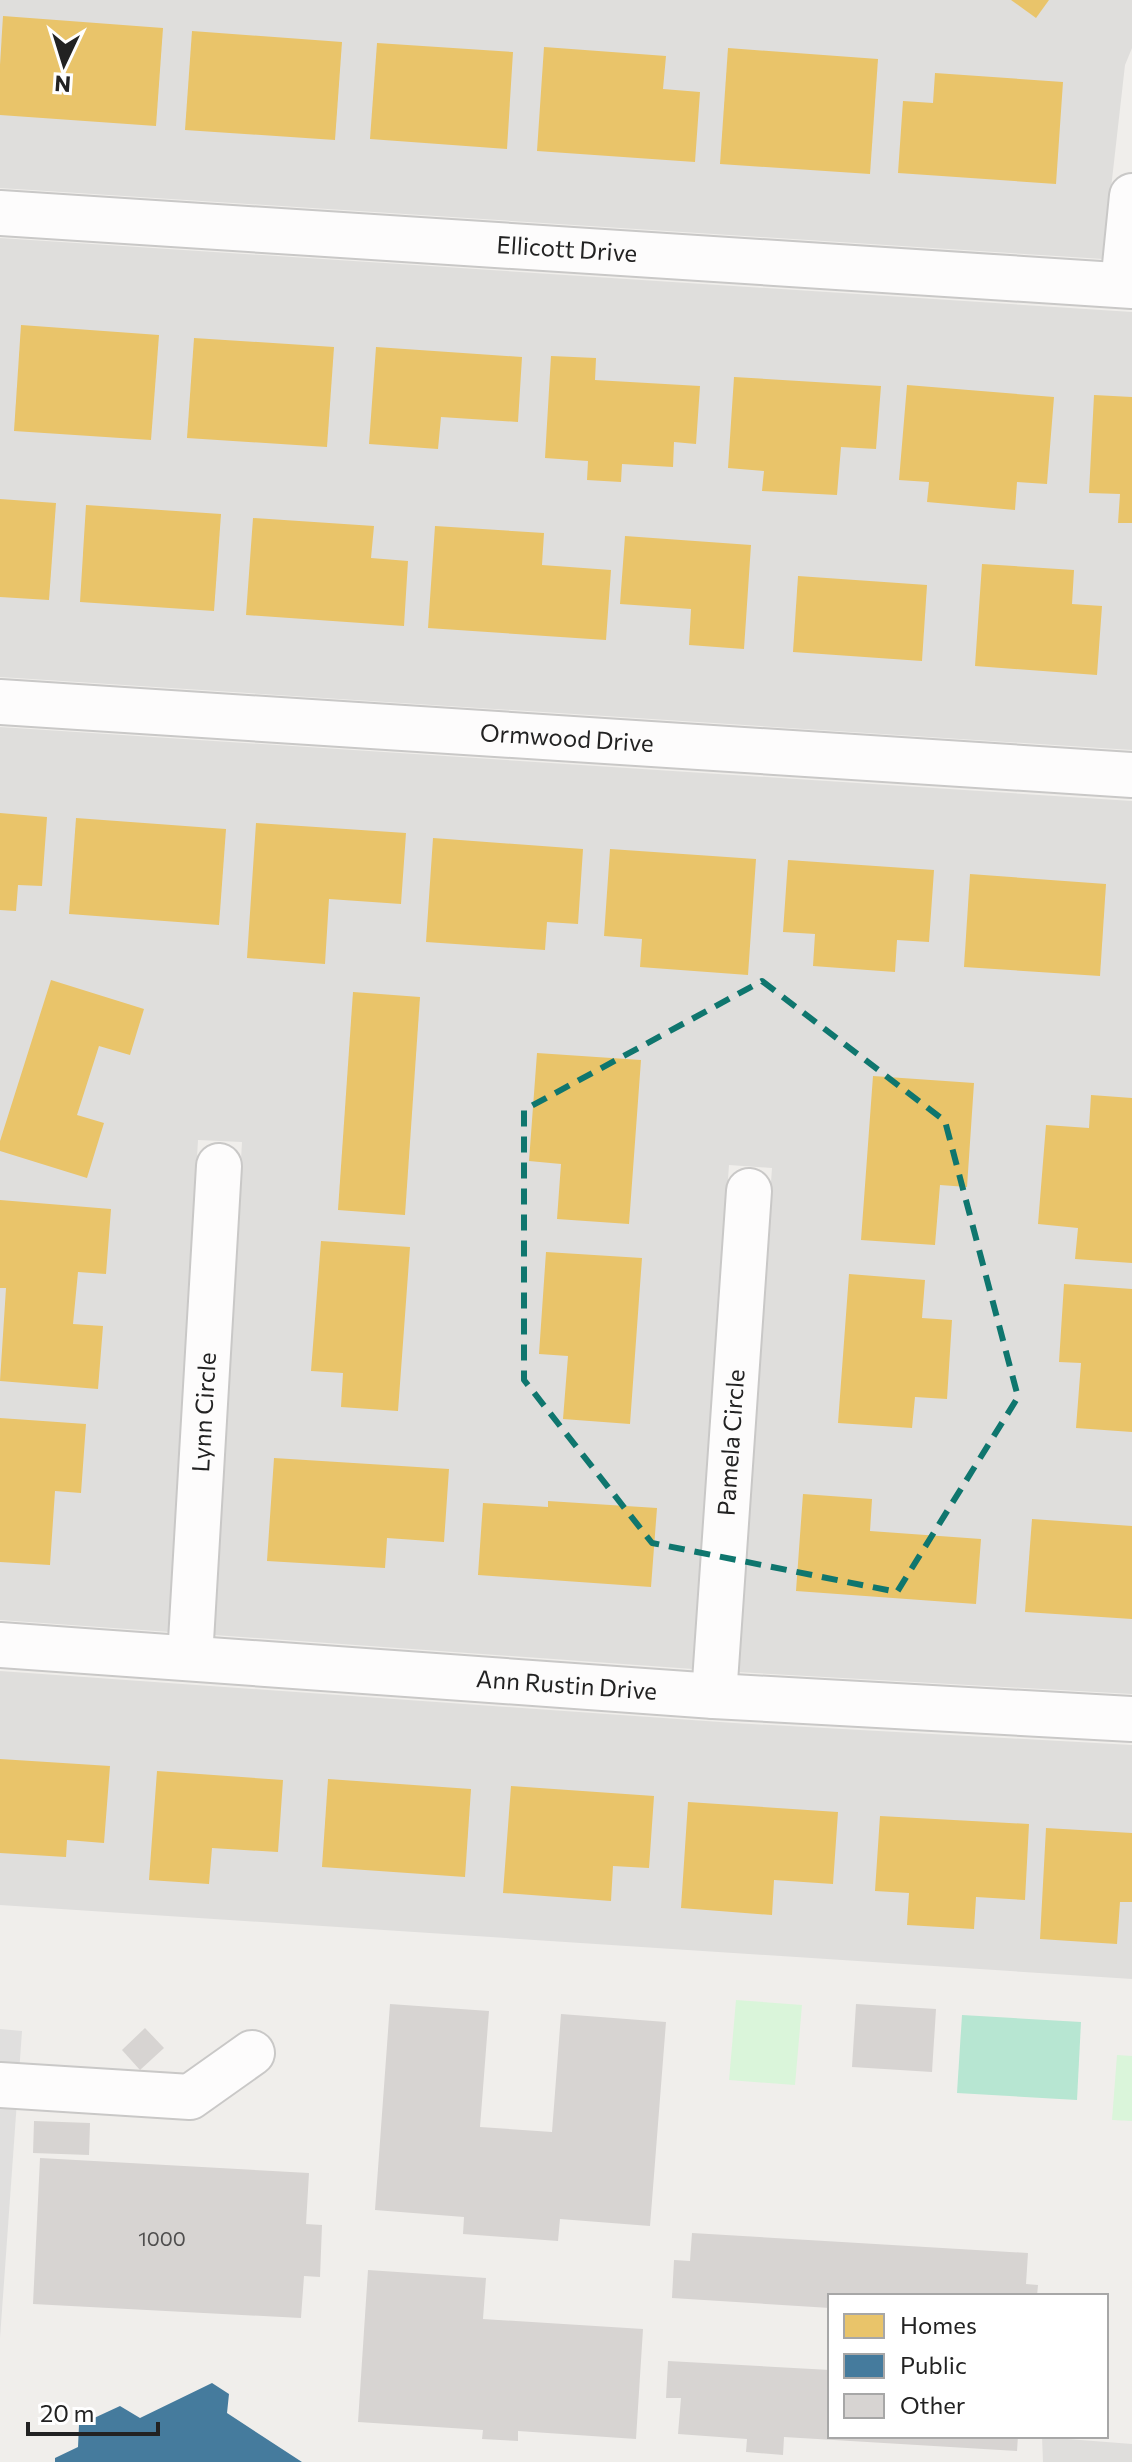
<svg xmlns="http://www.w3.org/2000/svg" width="1132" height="2462" font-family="Commissioner,sans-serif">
<rect width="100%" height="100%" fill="#f0eeeb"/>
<g fill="#dfdedc">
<polygon points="0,0 1132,0 1132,48 1125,65 1103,259 0,188"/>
<polygon points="0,238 1132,312 1132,750 0,677"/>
<polygon points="0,727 1132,801 1132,1694 737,1672 772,1168 729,1165 693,1669 214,1635 242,1142 198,1140 170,1632 0,1620"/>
<polygon points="0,1671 734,1723 1132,1745 1132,1979 0,1905"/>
<polygon points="1042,2437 1132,2444 1132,2462 1043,2462"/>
</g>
<g fill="#daf5da">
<polygon points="736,2000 802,2005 795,2085 729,2080"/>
<polygon points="1117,2055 1132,2056 1132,2121 1112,2120"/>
</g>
<polygon fill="#b7e6d2" points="962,2015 1081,2022 1077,2100 957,2093"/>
<polygon fill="#e0dfde" points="0,2029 22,2031 0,2338"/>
<g fill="#e9c46a">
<polygon points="1011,0 1049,0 1036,18"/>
<polygon points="3,16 163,28 156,126 0,115 0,65"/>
<polygon points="192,31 342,42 335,140 185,130"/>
<polygon points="377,43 513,52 507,149 370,139"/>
<polygon points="544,47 666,56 663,89 700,92 695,162 537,151"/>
<polygon points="728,48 878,59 870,174 720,164"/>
<polygon points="935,73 1063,82 1056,184 898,173 903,101 933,103"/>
<polygon points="21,325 159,335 151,440 14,431"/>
<polygon points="194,338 334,347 327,447 187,438"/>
<polygon points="376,347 522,357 518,422 441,417 438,449 369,444"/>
<polygon points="551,356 596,358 595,380 700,386 696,444 674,442 673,467 622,464 621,482 587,480 588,461 545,458"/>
<polygon points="734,377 881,386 876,449 841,447 837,495 762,491 764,471 728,468"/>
<polygon points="907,385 1054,397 1047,484 1017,482 1015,510 927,502 929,482 899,480"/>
<polygon points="1094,395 1132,397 1132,523 1118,523 1120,494 1089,493"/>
<polygon points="0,499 56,503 49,600 0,597"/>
<polygon points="86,505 221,514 214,611 80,602"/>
<polygon points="253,518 374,526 371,558 408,561 404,626 246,615"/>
<polygon points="435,526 544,533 542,565 611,570 606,640 428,628"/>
<polygon points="625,536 751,545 744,649 689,645 691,609 620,604"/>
<polygon points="982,564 1074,570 1072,604 1102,606 1097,675 975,666"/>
<polygon points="798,576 927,585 922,661 793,652"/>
<polygon points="0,813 47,817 42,886 18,885 16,911 0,910"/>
<polygon points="76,818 226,829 219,925 69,914"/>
<polygon points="256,823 406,833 401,904 329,899 325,964 247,958"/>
<polygon points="433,838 583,849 578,924 547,922 545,950 426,942"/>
<polygon points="610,849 756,859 748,975 640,967 642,939 604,936"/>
<polygon points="788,860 934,870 929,942 897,940 895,972 813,966 815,934 783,932"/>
<polygon points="970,874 1106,884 1100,976 964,967"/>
<polygon points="51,980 144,1009 130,1055 99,1046 77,1115 104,1123 87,1178 0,1151 0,1141"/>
<polygon points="353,992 420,997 405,1215 338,1210"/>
<polygon points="537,1053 641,1060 629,1224 557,1219 561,1164 529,1161"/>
<polygon points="873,1076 974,1083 967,1187 940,1185 935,1245 861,1240"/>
<polygon points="1091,1095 1132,1098 1132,1263 1075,1259 1078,1228 1038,1224 1046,1125 1089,1128"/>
<polygon points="0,1200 111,1209 106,1274 78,1272 73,1324 103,1326 98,1389 0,1381 6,1288 0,1288"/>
<polygon points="321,1241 410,1247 398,1411 341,1407 343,1373 311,1371"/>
<polygon points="546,1252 642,1258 630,1424 563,1419 568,1356 539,1354"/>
<polygon points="849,1274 925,1280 922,1318 952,1320 947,1399 915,1397 912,1428 838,1423"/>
<polygon points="1064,1284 1132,1289 1132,1432 1076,1428 1081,1363 1059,1362"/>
<polygon points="0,1418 86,1424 81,1493 55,1491 50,1565 0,1562"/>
<polygon points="274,1458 449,1469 444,1542 387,1538 385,1568 267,1561"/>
<polygon points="803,1494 872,1499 870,1531 981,1539 976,1604 796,1591"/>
<polygon points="548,1501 657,1508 651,1587 478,1575 483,1503 548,1507"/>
<polygon points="1032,1519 1132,1526 1132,1619 1025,1612"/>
<polygon points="0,1759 110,1766 104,1843 67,1840 66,1857 0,1853"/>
<polygon points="157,1771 283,1780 278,1852 212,1848 209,1884 149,1880"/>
<polygon points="328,1779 471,1789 465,1877 322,1867"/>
<polygon points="511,1786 654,1796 649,1868 613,1866 611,1901 503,1893"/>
<polygon points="688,1802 838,1812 833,1884 774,1880 772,1915 681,1908"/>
<polygon points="880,1816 1029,1824 1025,1900 976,1897 974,1929 907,1925 909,1893 875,1891"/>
<polygon points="1046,1828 1132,1833 1132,1902 1120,1902 1117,1944 1040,1939"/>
</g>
<polygon fill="#457b9d" points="212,2383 229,2394 227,2413 302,2462 55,2462 55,2458 78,2447 79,2425 120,2406 140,2418"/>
<g fill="#d7d4d2">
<polygon points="390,2004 489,2011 480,2127 552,2132 561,2014 666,2022 650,2226 560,2219 558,2241 463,2234 464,2217 375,2210"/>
<polygon points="856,2004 936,2009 932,2072 852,2067"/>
<polygon points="145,2028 164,2048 140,2070 122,2050"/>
<polygon points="34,2121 90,2123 89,2155 33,2153"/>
<polygon points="40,2158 309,2173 306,2224 322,2225 320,2277 304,2276 301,2318 33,2304"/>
<polygon points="692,2233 1028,2253 1026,2284 1038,2285 1037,2296 830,2296 830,2308 672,2298 674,2260 690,2261"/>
<polygon points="368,2270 486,2278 483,2319 643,2329 636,2439 518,2431 518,2441 482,2439 483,2430 358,2422"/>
<polygon points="668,2361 830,2370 830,2436 1018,2436 1017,2451 784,2437 783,2455 746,2452 747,2439 678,2434 681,2398 666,2398"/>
</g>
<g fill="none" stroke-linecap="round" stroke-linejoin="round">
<defs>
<g id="minor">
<path id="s1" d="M0 213 1132 286"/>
<polyline points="1123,285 1132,196"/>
<path id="s2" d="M0 702 1132 775"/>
<path id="s3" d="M0 1645 714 1696 1132 1719"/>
<path id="s4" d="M190 1658 219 1166"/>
<path id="s5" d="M714 1696 749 1191"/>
<polyline points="0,2085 190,2097 252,2053"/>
</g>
</defs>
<use href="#minor" stroke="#c9c8c7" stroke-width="48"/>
<use href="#minor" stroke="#fdfcfc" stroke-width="44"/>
</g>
<path fill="none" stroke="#0f766e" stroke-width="6" stroke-dasharray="16 10" stroke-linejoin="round" d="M762 981 945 1121 1018 1397 897 1592 652 1543 524 1380V1110Z"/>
<g text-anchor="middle" stroke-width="8" stroke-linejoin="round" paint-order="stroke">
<g font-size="20" fill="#4f4e4e">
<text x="162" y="2246">1000</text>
</g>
<g font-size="24" fill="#222" stroke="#fff">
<text dy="8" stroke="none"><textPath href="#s1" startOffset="568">Ellicott Drive</textPath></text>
<text dy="8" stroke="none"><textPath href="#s2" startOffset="568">Ormwood Drive</textPath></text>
<text dy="8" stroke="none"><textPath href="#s4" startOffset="246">Lynn Circle</textPath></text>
<text dy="8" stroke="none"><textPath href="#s5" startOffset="254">Pamela Circle</textPath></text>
<text dy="8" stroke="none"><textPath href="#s3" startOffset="568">Ann Rustin Drive</textPath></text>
</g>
</g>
<rect x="828" y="2294" width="280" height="144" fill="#ffffff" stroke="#a7a7a7" stroke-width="2"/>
<rect x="844" y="2314" width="40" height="24" fill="#e9c46a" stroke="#a7a7a7" stroke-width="2"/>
<text x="900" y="2334" font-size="24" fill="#222222">Homes</text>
<rect x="844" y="2354" width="40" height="24" fill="#457b9d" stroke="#a7a7a7" stroke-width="2"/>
<text x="900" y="2374" font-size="24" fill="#222222">Public</text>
<rect x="844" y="2394" width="40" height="24" fill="#d7d4d2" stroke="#a7a7a7" stroke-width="2"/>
<text x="900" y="2414" font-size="24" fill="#222222">Other</text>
<g transform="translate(64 64) rotate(184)" stroke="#ffffff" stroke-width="6" paint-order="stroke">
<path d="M0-6L14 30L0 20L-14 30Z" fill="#222222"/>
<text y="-12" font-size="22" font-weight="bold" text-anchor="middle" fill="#222222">N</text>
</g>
<path d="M28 2422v12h130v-12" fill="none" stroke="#222222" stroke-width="4"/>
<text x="40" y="2422" font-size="24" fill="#222222" stroke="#ffffff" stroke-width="6" paint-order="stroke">20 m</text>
</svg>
